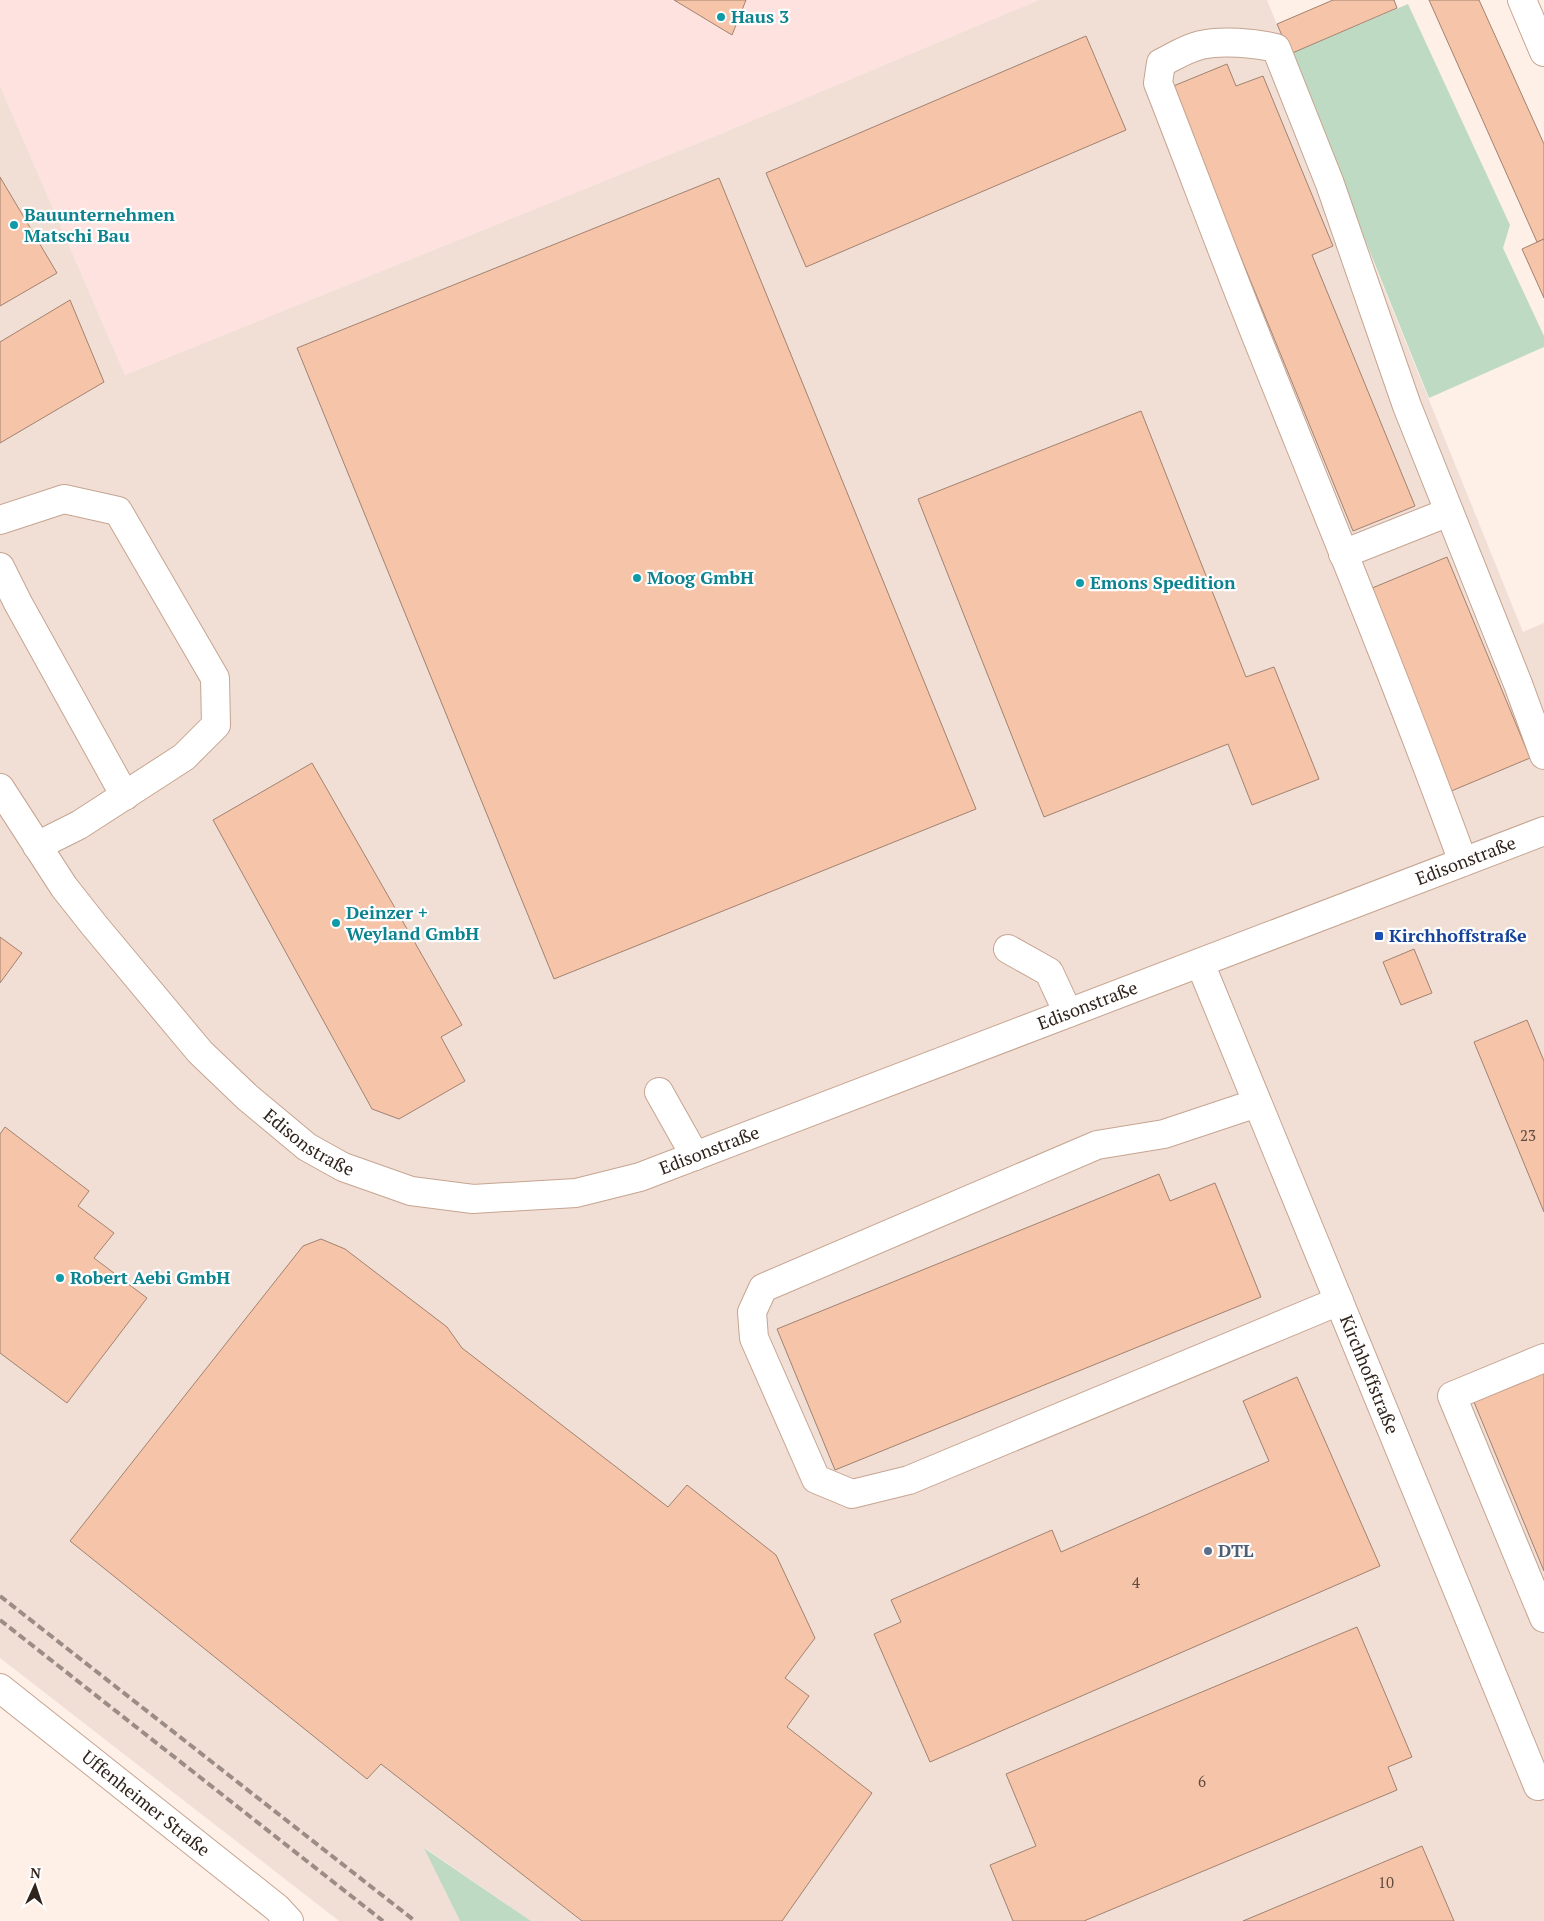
<svg xmlns="http://www.w3.org/2000/svg" width="1544" height="1921" font-family="'PT Serif',serif">
<rect width="100%" height="100%" fill="#fef0e7"/>
<polygon fill="#fde2df" points="0,0 1039,0 723,133 125,375 0,86"/>
<polygon fill="#f1dfd6" points="1039,0 1267,0 1523,632 1544,623 1544,1921 531,1921 425,1848 460,1921 339,1921 0,1658 0,86 125,375 723,133"/>
<g fill="#bedac3">
<polygon points="1408,4 1510,225 1503,248 1544,336 1544,347 1429,398 1290,54"/>
<polygon points="424,1848 531,1921 460,1921"/>
</g>
<g fill="#f5c4a9" stroke="#a2826f">
<polygon points="674,0 746,0 732,35"/>
<polygon points="1333,0 1394,0 1397,8 1290,54 1277,24"/>
<polygon points="1429,0 1479,0 1544,144 1544,239 1537,242"/>
<polygon points="1086,36 1126,130 806,267 766,173"/>
<polygon points="1227,64 1236,86 1263,76 1333,246 1312,255 1415,506 1353,531 1171,87"/>
<polygon points="0,177 57,273 0,306"/>
<polygon points="719,178 976,809 554,979 297,348"/>
<polygon points="1544,239 1544,298 1522,249"/>
<polygon points="70,300 104,382 0,443 0,342"/>
<polygon points="1141,411 1246,677 1274,667 1319,779 1252,805 1228,744 1044,817 918,499"/>
<polygon points="1447,557 1530,758 1449,792 1365,591"/>
<polygon points="312,763 462,1025 441,1037 465,1081 399,1119 372,1109 213,820"/>
<polygon points="0,937 22,953 0,983"/>
<polygon points="1414,949 1432,993 1401,1005 1383,962"/>
<polygon points="1527,1020 1544,1061 1544,1212 1474,1042"/>
<polygon points="5,1127 89,1191 78,1206 114,1233 94,1258 147,1298 67,1403 0,1353 0,1134"/>
<polygon points="1159,1174 1170,1201 1215,1183 1261,1297 835,1470 777,1329"/>
<polygon points="321,1239 345,1249 447,1327 462,1348 668,1507 687,1485 776,1555 815,1638 785,1678 809,1696 787,1727 872,1793 782,1921 582,1921 381,1764 367,1779 70,1541 303,1246"/>
<polygon points="1544,1373 1544,1571 1474,1402"/>
<polygon points="1297,1377 1380,1566 930,1762 874,1634 901,1622 891,1600 1052,1530 1061,1552 1269,1461 1243,1401"/>
<polygon points="1357,1627 1412,1757 1388,1767 1397,1790 1084,1921 1013,1921 990,1865 1036,1846 1006,1774"/>
<polygon points="1422,1846 1454,1921 1243,1921"/>
</g>
<g fill="none" stroke-linecap="round" stroke-linejoin="round">
<defs>
<g id="minor">
<polyline points="1522,0 1544,52"/>
<polyline points="0,520 64,499 118,511 215,678 216,725 184,757 79,825 37,846"/>
<polyline points="1343,554 1449,512"/>
<polyline points="0,567 18,603 125,796"/>
<path id="s1" d="M0 788 64 887 94 925 200 1052 247 1097 307 1147 343 1167 411 1191 473 1199 576 1193 640 1177 1544 831"/>
<path d="M1463 862C1401 693 1332 525 1265 358 1228 267 1194 175 1158 83L1161 63C1173 57 1187 48 1201 45 1221 40 1255 43 1276 48L1330 184 1407 406 1518 684 1544 755"/>
<polyline points="1008,949 1049,972 1068,1013"/>
<path id="s2" d="M1200 963 1538 1786"/>
<polyline points="659,1092 695,1156"/>
<polyline points="1257,1103 1164,1134 1097,1145 763,1288 752,1312 754,1338 816,1479 852,1494 909,1480 1339,1301"/>
<polyline points="1544,1358 1452,1396 1544,1618"/>
<path id="s3" d="M0 1688 277 1908 289 1921"/>
</g>
</defs>
<use href="#minor" stroke="#c6a490" stroke-width="30"/>
<use href="#minor" stroke="#fff" stroke-width="28"/>
<g stroke="#9b8d85" stroke-width="4" stroke-dasharray="8 4" stroke-linecap="butt">
<polyline points="0,1596 415,1921"/>
<polyline points="0,1620 383,1921"/>
</g>
</g>
<g fill="#0f9aa8" stroke="#fff" stroke-width="2">
<circle cx="721" cy="17" r="5"/>
<circle cx="14" cy="225" r="5"/>
<circle cx="637" cy="578" r="5"/>
<circle cx="1080" cy="583" r="5"/>
<circle cx="336" cy="923" r="5"/>
<circle cx="60" cy="1278" r="5"/>
</g>
<rect fill="#1a4fb4" stroke="#fff" stroke-width="2" x="1374" y="931" width="10" height="10" rx="2.5"/>
<circle fill="#5c6f8a" stroke="#fff" stroke-width="2" cx="1208" cy="1551" r="5"/>
<g text-anchor="middle" stroke-width="4.5" stroke-linejoin="round" paint-order="stroke">
<g font-size="15" fill="#614b3f">
<text x="1528" y="1141">23</text>
<text x="1136" y="1588">4</text>
<text x="1202" y="1787">6</text>
<text x="1386" y="1888">10</text>
</g>
<g font-size="18" font-weight="bold" fill="#0d838f" stroke="#fff" text-anchor="start">
<text x="731" y="23">Haus 3</text>
<text x="24" y="221">Bauunternehmen<tspan x="24" dy="21">Matschi Bau</tspan></text>
<text x="647" y="584">Moog GmbH</text>
<text x="1090" y="589">Emons Spedition</text>
<text x="346" y="919">Deinzer +<tspan x="346" dy="21">Weyland GmbH</tspan></text>
<text x="70" y="1284">Robert Aebi GmbH</text>
</g>
<g font-size="18" fill="#30231c" stroke="#fff">
<text dy="6" stroke="none"><textPath href="#s1" startOffset="1704">Edisonstraße</textPath></text>
<text dy="6" stroke="none"><textPath href="#s1" startOffset="1299">Edisonstraße</textPath></text>
<text dy="6" stroke="none"><textPath href="#s1" startOffset="474">Edisonstraße</textPath></text>
<text dy="6" stroke="none"><textPath href="#s1" startOffset="894">Edisonstraße</textPath></text>
<text dy="6" stroke="none"><textPath href="#s2" startOffset="445">Kirchhoffstraße</textPath></text>
<text dy="6" stroke="none"><textPath href="#s3" startOffset="186">Uffenheimer Straße</textPath></text>
</g>
<g font-size="18" font-weight="bold" fill="#164399" stroke="#fff" text-anchor="start">
<text x="1389" y="942">Kirchhoffstraße</text>
</g>
<g font-size="18" font-weight="bold" fill="#4e5e75" stroke="#fff" text-anchor="start">
<text x="1218" y="1557">DTL</text>
</g>
</g>
<g transform="translate(35 1886) rotate(3)" stroke="#ffffff" stroke-width="4" paint-order="stroke">
<path d="M0-4L9 19L0 12L-9 19Z" fill="#30231c"/>
<text y="-8" font-size="14" font-weight="bold" text-anchor="middle" fill="#30231c">N</text>
</g>
</svg>
